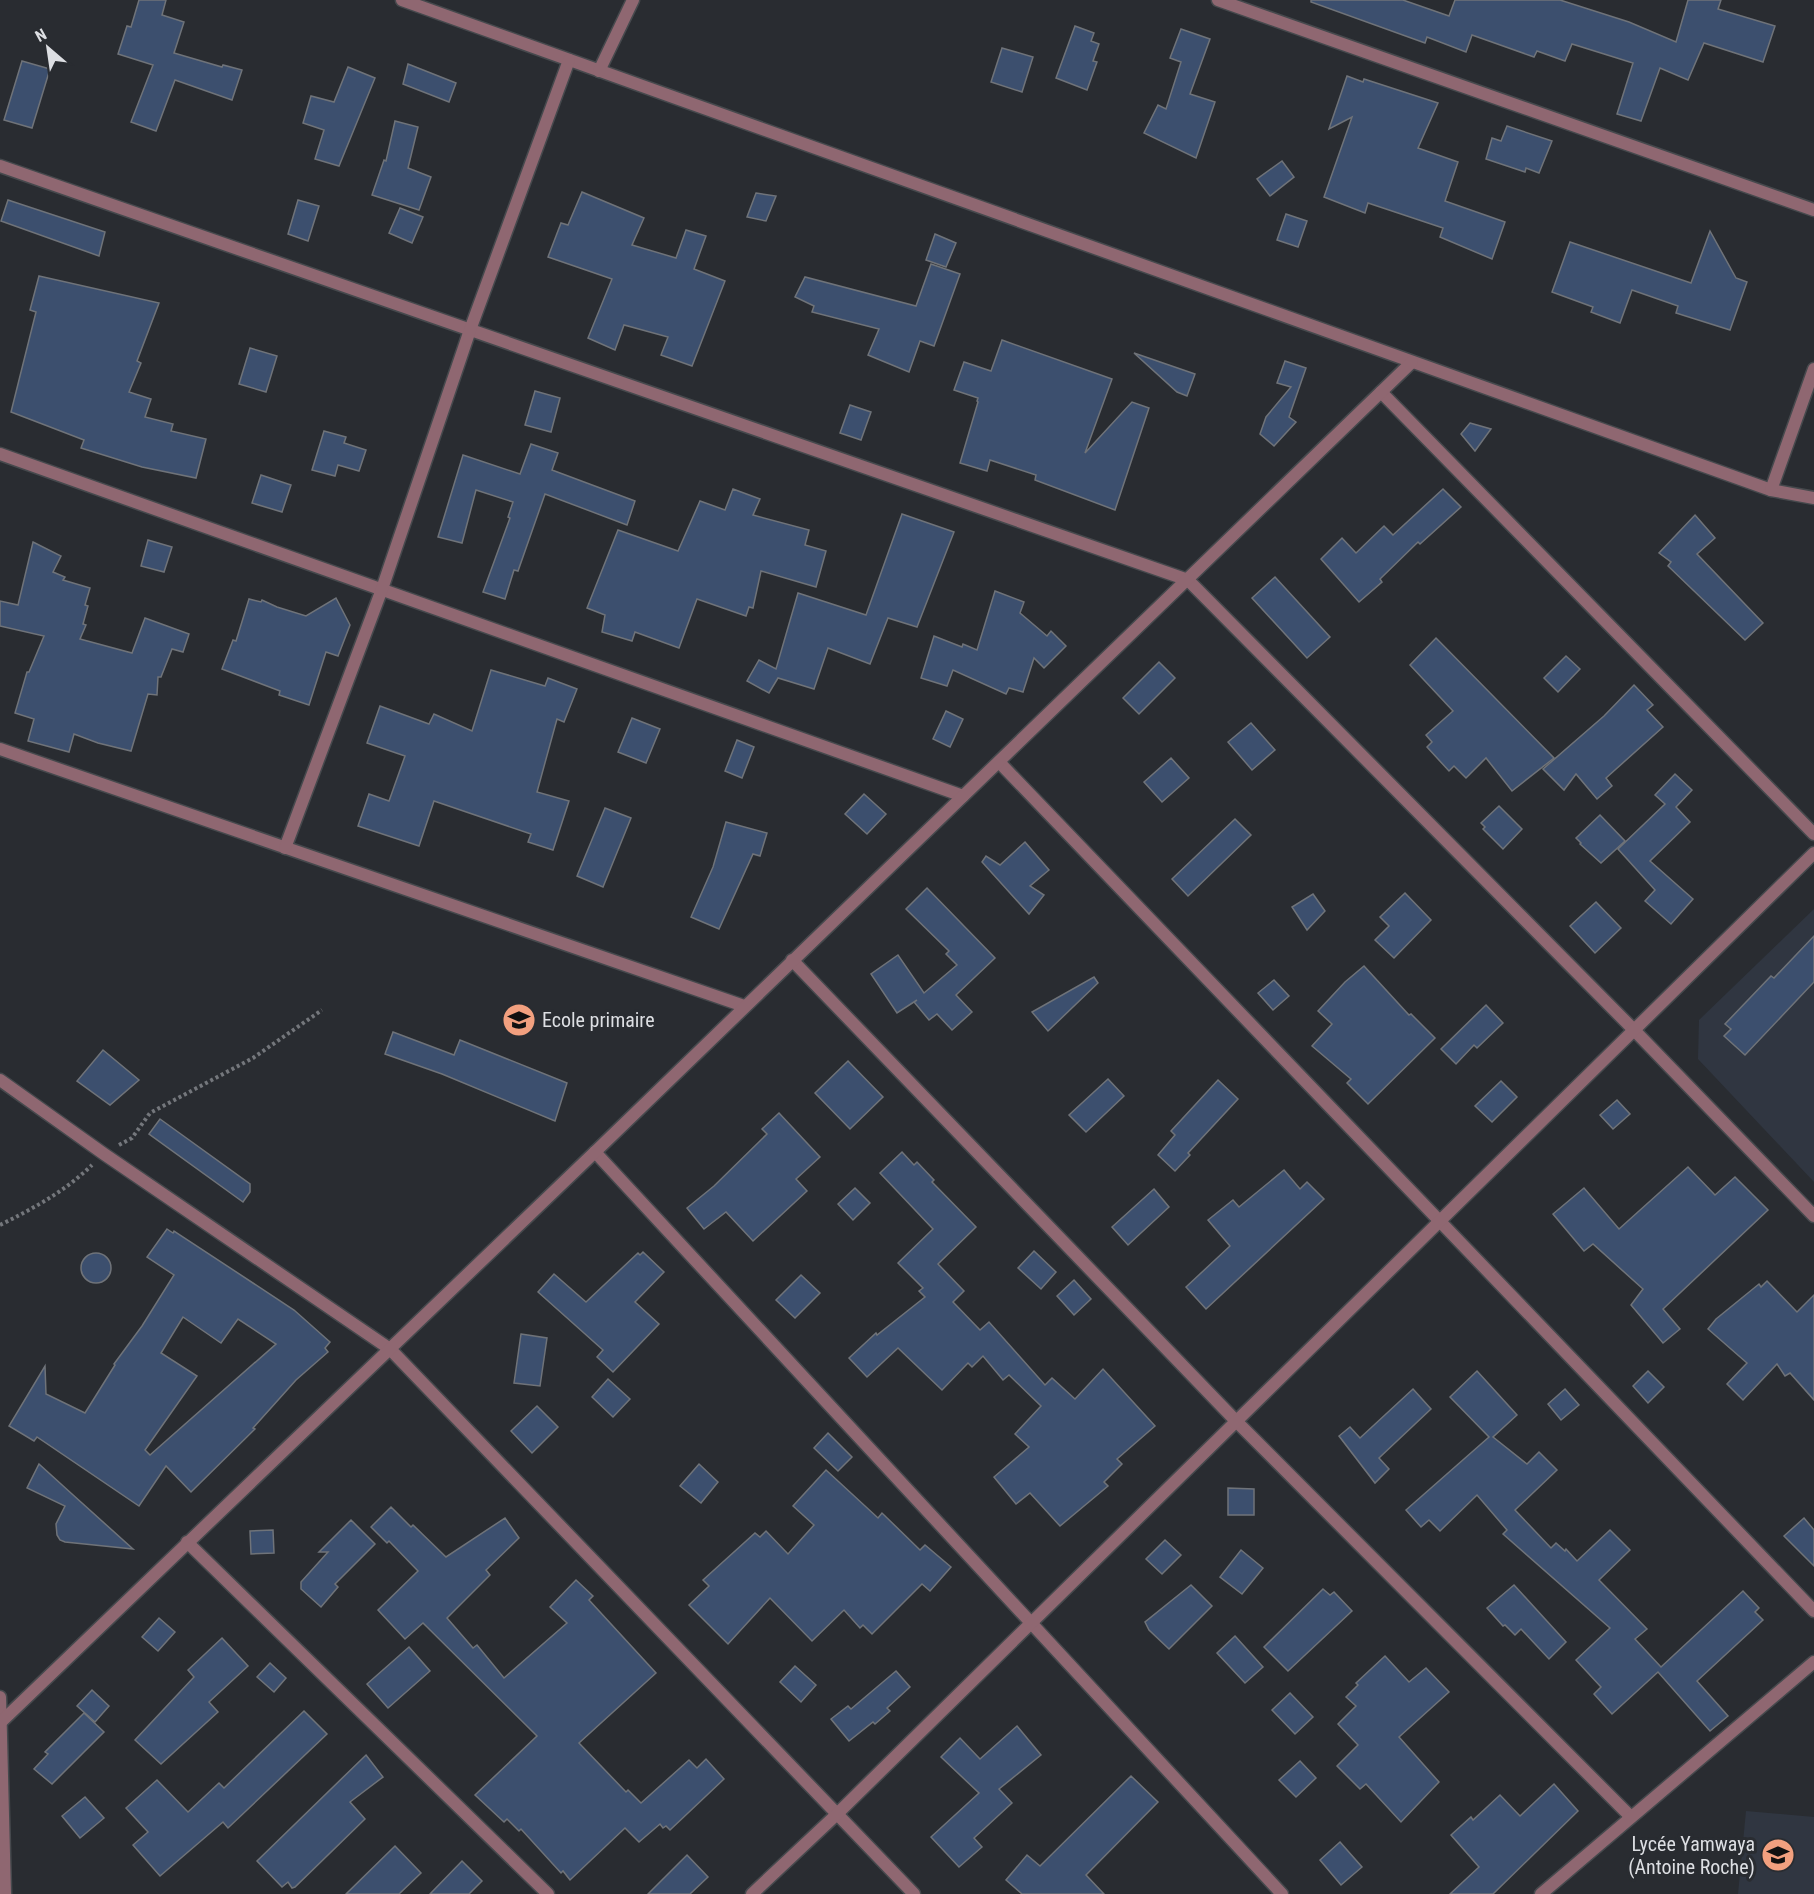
<svg xmlns="http://www.w3.org/2000/svg" width="1814" height="1894" font-family="'Roboto Condensed',sans-serif">
<rect width="100%" height="100%" fill="#292c31"/>
<g fill="#303641">
<polygon points="1814,909 1814,1182 1698,1059 1699,1020"/>
<polygon points="1746,1811 1814,1817 1814,1894 1738,1894"/>
</g>
<g fill="#3c4f6e" stroke="#6f7379" stroke-width="1.5" fill-rule="evenodd">
<polygon points="139,0 166,0 162,15 184,22 174,53 222,67 223,65 242,70 232,100 175,80 156,131 131,122 153,65 118,54 127,26 131,27"/>
<polygon points="1311,0 1403,0 1449,16 1455,0 1560,0 1629,22 1676,42 1688,0 1721,0 1718,9 1775,26 1763,62 1704,43 1688,80 1660,68 1641,121 1617,114 1633,63 1572,44 1565,61 1537,51 1534,57 1472,35 1466,52 1427,37 1425,43 1311,2"/>
<polygon points="1075,26 1094,33 1091,41 1099,44 1093,61 1097,62 1087,90 1056,78"/>
<polygon points="1181,29 1210,39 1190,94 1215,102 1196,158 1144,133 1158,105 1166,109 1181,62 1170,58"/>
<polygon points="1002,48 1033,57 1022,92 991,82"/>
<polygon points="22,61 50,69 32,128 4,120"/>
<polygon points="408,64 456,83 449,102 403,84"/>
<polygon points="348,67 375,78 339,166 315,159 324,130 303,123 311,96 334,102"/>
<polygon points="1347,76 1363,82 1364,79 1438,103 1418,148 1458,162 1445,201 1505,222 1492,259 1440,237 1443,228 1368,203 1365,213 1324,197 1352,117 1329,129"/>
<polygon points="395,121 418,127 408,168 431,177 419,210 372,195 384,160 386,161"/>
<polygon points="1507,126 1552,141 1539,173 1526,168 1525,172 1486,159 1492,138 1501,141"/>
<polygon points="1282,161 1294,177 1270,196 1257,179"/>
<polygon points="582,192 644,218 632,245 676,258 686,230 706,236 694,269 725,281 692,366 661,355 668,337 624,325 615,350 588,338 612,279 548,257 561,223 568,225"/>
<polygon points="756,193 776,196 766,221 747,217"/>
<polygon points="8,200 105,232 99,256 1,221"/>
<polygon points="298,200 319,206 308,241 288,234"/>
<polygon points="400,208 423,217 412,243 389,233"/>
<polygon points="1286,214 1307,221 1298,247 1277,240"/>
<polygon points="1710,231 1736,278 1747,282 1730,330 1676,313 1678,306 1632,290 1620,323 1591,312 1593,307 1552,292 1570,242 1691,283"/>
<polygon points="935,234 956,243 946,267 926,260"/>
<polygon points="931,264 960,274 934,346 920,341 909,372 868,355 879,329 812,312 814,306 795,297 805,277 916,306"/>
<polygon points="39,276 159,303 137,361 141,363 129,392 151,399 145,417 173,424 171,431 206,439 196,478 142,467 81,448 84,440 11,412 36,312 30,310"/>
<polygon points="1002,340 1112,379 1085,453 1132,402 1149,408 1115,510 1035,480 1036,475 990,460 987,471 960,463 978,402 977,401 978,398 954,390 964,362 991,371"/>
<polygon points="250,348 277,356 266,392 239,384"/>
<polygon points="1134,353 1195,374 1187,396 1177,392"/>
<polygon points="1285,361 1306,368 1289,417 1296,422 1274,446 1260,434 1266,417 1291,387 1277,383"/>
<polygon points="535,391 560,398 551,432 525,425"/>
<polygon points="850,405 871,412 861,440 840,433"/>
<polygon points="1470,423 1491,429 1475,451 1461,434"/>
<polygon points="324,431 346,437 344,443 366,450 359,471 338,465 335,476 312,470"/>
<polygon points="531,444 558,453 552,470 635,501 627,525 545,494 518,571 514,570 505,599 483,592 510,518 508,517 513,502 476,490 462,543 438,537 463,455 520,474"/>
<polygon points="261,475 291,485 282,512 252,503"/>
<polygon points="733,489 760,499 753,515 809,530 805,545 826,551 816,587 761,571 753,608 749,607 746,616 697,599 679,648 635,632 632,641 602,632 605,615 587,608 618,530 678,551 700,501 725,510"/>
<polygon points="1443,489 1461,507 1420,544 1418,542 1380,579 1382,582 1359,602 1321,559 1342,538 1356,553 1384,526 1393,535"/>
<polygon points="902,514 954,532 917,627 888,618 870,664 828,648 814,689 778,678 769,693 747,681 759,660 776,669 798,593 866,615"/>
<polygon points="1695,515 1715,538 1697,554 1763,623 1745,640 1668,566 1671,562 1659,553"/>
<polygon points="148,540 172,547 164,572 141,566"/>
<polygon points="33,542 61,556 53,572 65,577 63,580 90,588 85,605 88,606 83,624 86,625 80,639 132,653 145,618 189,634 183,652 172,649 161,677 158,677 157,695 148,694 131,751 98,743 74,734 69,752 28,741 34,719 15,713 27,672 29,672 44,636 0,626 0,601 18,605"/>
<polygon points="1275,577 1330,637 1307,658 1252,598"/>
<polygon points="995,591 1024,602 1020,613 1047,636 1051,631 1066,646 1044,668 1034,658 1023,692 1009,688 1006,694 953,670 947,686 921,678 934,636 962,647 963,644 977,650"/>
<polygon points="336,598 350,625 338,656 326,652 309,705 279,695 280,691 222,669 233,640 236,641 249,599 261,602 262,600 277,607 306,616"/>
<polygon points="1436,638 1554,758 1512,791 1486,758 1466,778 1454,766 1449,771 1427,747 1432,742 1426,735 1453,711 1410,665"/>
<polygon points="1566,656 1580,669 1558,692 1544,678"/>
<polygon points="1159,662 1175,678 1139,714 1123,698"/>
<polygon points="491,670 545,686 548,678 577,689 564,722 557,719 537,792 569,801 553,850 528,842 531,834 434,801 419,846 358,826 369,794 389,801 405,756 367,743 380,706 429,724 434,714 472,731"/>
<polygon points="1634,685 1653,705 1647,710 1663,727 1606,778 1612,786 1597,799 1576,774 1564,790 1543,769 1604,716"/>
<polygon points="946,711 963,719 950,747 933,739"/>
<polygon points="632,718 660,729 646,763 618,752"/>
<polygon points="1251,723 1275,750 1252,770 1228,742"/>
<polygon points="737,740 754,747 742,778 725,771"/>
<polygon points="1171,758 1189,778 1162,802 1144,782"/>
<polygon points="1675,774 1692,790 1676,807 1690,822 1650,861 1693,899 1671,924 1645,901 1655,890 1618,849 1665,804 1655,795"/>
<polygon points="864,794 886,814 867,834 845,814"/>
<polygon points="1499,806 1522,829 1503,849 1483,829 1485,827 1481,823"/>
<polygon points="605,808 631,818 603,887 577,876"/>
<polygon points="1600,815 1625,841 1601,863 1580,844 1581,843 1576,838"/>
<polygon points="1235,819 1251,835 1188,896 1172,879"/>
<polygon points="726,822 767,833 760,856 753,854 719,929 691,917 713,867"/>
<polygon points="1025,842 1049,870 1030,886 1044,895 1029,914 982,862 986,856 1000,865"/>
<polygon points="927,888 995,958 956,995 972,1012 952,1030 937,1014 929,1020 914,1002 917,1000 897,1013 871,974 898,955 924,993 957,965 946,954 949,951 906,909"/>
<polygon points="1405,893 1431,920 1394,958 1375,940 1389,926 1380,917"/>
<polygon points="1313,894 1325,911 1307,930 1292,907"/>
<polygon points="1596,902 1621,928 1595,953 1570,926"/>
<polygon points="1814,936 1814,982 1745,1055 1724,1036 1731,1029 1725,1024 1771,976 1774,978"/>
<polygon points="1364,966 1409,1015 1411,1014 1435,1038 1368,1104 1347,1083 1351,1079 1312,1046 1332,1024 1318,1011 1345,982"/>
<polygon points="1094,977 1098,983 1048,1031 1032,1012"/>
<polygon points="1274,980 1289,996 1273,1010 1258,993"/>
<polygon points="1486,1005 1503,1023 1477,1048 1474,1045 1456,1064 1441,1049"/>
<polygon points="393,1032 454,1055 460,1040 567,1083 555,1121 442,1074 385,1054"/>
<polygon points="103,1050 139,1080 110,1105 77,1081"/>
<polygon points="848,1061 883,1097 850,1129 815,1093"/>
<polygon points="1108,1079 1124,1096 1086,1132 1069,1115"/>
<polygon points="1218,1080 1238,1099 1188,1153 1190,1155 1175,1171 1158,1155 1175,1135 1171,1131"/>
<polygon points="1501,1081 1517,1097 1492,1122 1475,1106"/>
<polygon points="1617,1100 1630,1114 1613,1129 1600,1115"/>
<polygon points="779,1113 820,1157 796,1179 807,1191 753,1241 726,1212 704,1229 687,1208 714,1186 767,1134 762,1129"/>
<polygon points="160,1119 250,1184 250,1192 243,1202 149,1134"/>
<polygon points="902,1152 914,1165 917,1162 934,1180 932,1182 976,1227 938,1264 964,1291 953,1302 980,1330 989,1322 1045,1385 1052,1378 1075,1399 1103,1369 1155,1426 1117,1459 1122,1464 1104,1482 1108,1486 1060,1526 1030,1493 1016,1504 994,1477 1029,1447 1015,1434 1041,1406 1009,1375 1003,1380 983,1356 972,1367 968,1363 942,1390 898,1348 867,1377 849,1358 876,1333 877,1335 925,1297 919,1291 923,1288 898,1263 933,1229 880,1173"/>
<polygon points="1688,1167 1715,1195 1735,1177 1768,1210 1663,1309 1680,1329 1663,1343 1631,1305 1643,1289 1593,1244 1584,1251 1553,1214 1584,1188 1619,1229"/>
<polygon points="1284,1170 1300,1189 1307,1182 1324,1199 1206,1309 1186,1287 1230,1246 1208,1220 1233,1200 1239,1207"/>
<polygon points="855,1188 870,1203 853,1220 838,1204"/>
<polygon points="1154,1189 1169,1207 1128,1245 1112,1227"/>
<path d="M167 1229 173 1233 174 1231 294 1310 330 1342 325 1348 328 1352 296 1380 253 1428 255 1429 191 1492 166 1466 139 1506 37 1437 34 1441 9 1426 45 1366 46 1394 85 1413 115 1365 114 1364 142 1326 174 1275 147 1257ZM183 1317 221 1343 238 1319 276 1344 150 1455 145 1450 197 1376 161 1353Z"/>
<polygon points="1034,1251 1056,1272 1041,1289 1018,1268"/>
<polygon points="643,1252 664,1272 635,1302 659,1324 613,1372 597,1357 603,1350 538,1292 554,1274 586,1302 638,1253 640,1255"/>
<circle cx="96" cy="1268" r="15"/>
<polygon points="801,1275 820,1293 795,1318 776,1300"/>
<polygon points="1074,1280 1091,1299 1074,1315 1057,1296"/>
<polygon points="1767,1281 1797,1312 1814,1295 1814,1400 1790,1373 1785,1376 1777,1364 1743,1400 1727,1384 1747,1363 1708,1329 1716,1319 1759,1284 1761,1287"/>
<polygon points="521,1334 547,1338 540,1386 514,1383"/>
<polygon points="1477,1371 1517,1415 1493,1437 1527,1464 1539,1452 1557,1470 1515,1510 1551,1548 1556,1543 1565,1551 1566,1549 1577,1561 1610,1530 1630,1550 1599,1580 1647,1629 1635,1639 1661,1667 1743,1591 1759,1608 1755,1612 1763,1620 1697,1681 1728,1716 1710,1731 1658,1672 1612,1714 1594,1694 1601,1687 1576,1660 1610,1628 1503,1534 1507,1530 1477,1495 1440,1531 1429,1520 1421,1527 1406,1510 1489,1437 1450,1397"/>
<polygon points="1648,1371 1664,1387 1648,1403 1633,1386"/>
<polygon points="608,1379 630,1399 613,1417 592,1397"/>
<polygon points="1413,1389 1431,1409 1379,1458 1389,1469 1375,1483 1339,1436 1350,1427 1360,1438"/>
<polygon points="1565,1389 1579,1405 1561,1420 1548,1404"/>
<polygon points="537,1406 558,1427 532,1453 511,1431"/>
<polygon points="828,1433 852,1457 838,1471 814,1448"/>
<polygon points="39,1464 72,1494 133,1549 65,1542 60,1540 57,1535 56,1524 65,1506 27,1488"/>
<polygon points="699,1464 718,1482 701,1503 680,1486"/>
<polygon points="826,1470 878,1518 882,1513 920,1550 925,1545 951,1567 930,1591 922,1584 872,1634 863,1625 860,1628 844,1610 812,1641 770,1598 728,1644 689,1605 709,1586 703,1580 755,1533 760,1537 766,1531 788,1554 814,1525 793,1506"/>
<polygon points="1228,1488 1254,1489 1254,1515 1228,1515"/>
<polygon points="391,1507 411,1527 413,1525 446,1557 505,1518 519,1538 486,1570 490,1575 447,1618 473,1648 477,1645 504,1678 567,1623 550,1607 576,1580 593,1596 589,1600 656,1673 579,1743 626,1792 628,1790 641,1803 689,1760 697,1768 706,1759 724,1779 670,1830 666,1826 663,1828 660,1824 639,1842 625,1828 570,1880 563,1871 561,1873 521,1829 519,1831 507,1819 504,1822 475,1795 537,1736 423,1623 405,1639 378,1610 418,1571 389,1541 387,1543 371,1527"/>
<polygon points="1804,1518 1814,1530 1814,1566 1784,1536"/>
<polygon points="351,1520 375,1544 335,1584 338,1587 321,1607 301,1589 301,1582 328,1552 319,1552"/>
<polygon points="273,1530 274,1553 251,1554 250,1531"/>
<polygon points="1165,1540 1181,1555 1162,1574 1146,1559"/>
<polygon points="1241,1550 1263,1568 1242,1594 1220,1577"/>
<polygon points="1191,1585 1212,1606 1169,1649 1149,1630 1145,1622"/>
<polygon points="1514,1585 1566,1642 1549,1659 1521,1629 1515,1635 1505,1625 1503,1626 1487,1608"/>
<polygon points="1323,1589 1330,1595 1334,1592 1352,1611 1288,1671 1264,1647"/>
<polygon points="159,1618 175,1632 158,1651 142,1637"/>
<polygon points="1235,1636 1263,1667 1245,1683 1217,1653"/>
<polygon points="222,1638 248,1666 209,1702 218,1712 161,1764 135,1740 194,1677 188,1670"/>
<polygon points="409,1647 430,1671 388,1708 367,1684"/>
<polygon points="1385,1656 1409,1682 1426,1668 1449,1692 1399,1737 1439,1782 1401,1822 1366,1784 1360,1789 1337,1766 1358,1745 1338,1724 1356,1706 1346,1697 1358,1685 1356,1683"/>
<polygon points="270,1663 286,1678 274,1692 257,1677"/>
<polygon points="795,1666 816,1685 801,1702 780,1682"/>
<polygon points="896,1671 910,1687 887,1708 890,1711 875,1724 873,1722 849,1741 831,1719 848,1706 851,1709"/>
<polygon points="92,1690 109,1706 95,1722 77,1706"/>
<polygon points="1290,1693 1313,1717 1295,1734 1272,1710"/>
<polygon points="304,1711 327,1734 228,1828 223,1822 160,1876 133,1845 148,1832 126,1808 157,1780 188,1812 219,1783 224,1788"/>
<polygon points="84,1713 104,1732 52,1784 34,1769 48,1754 45,1752"/>
<polygon points="1017,1726 1041,1755 999,1789 1012,1803 974,1838 982,1847 959,1867 931,1837 979,1793 941,1757 960,1738 980,1759"/>
<polygon points="366,1755 383,1777 350,1802 365,1819 295,1887 292,1888 288,1882 282,1887 257,1861"/>
<polygon points="1300,1761 1316,1778 1296,1797 1279,1780"/>
<polygon points="1131,1776 1158,1802 1086,1875 1104,1894 1022,1894 1006,1880 1027,1855 1040,1866"/>
<polygon points="1554,1784 1578,1811 1493,1894 1450,1894 1479,1867 1451,1835 1471,1817 1473,1820 1500,1795 1520,1816"/>
<polygon points="85,1797 104,1818 80,1838 62,1816"/>
<polygon points="1340,1842 1362,1867 1341,1885 1320,1860"/>
<polygon points="395,1846 421,1873 399,1894 346,1894"/>
<polygon points="687,1855 708,1877 690,1894 648,1894"/>
<polygon points="462,1861 482,1881 469,1894 430,1894"/>
</g>
<g fill="none" stroke-linecap="round" stroke-linejoin="round">
<defs>
<g id="street">
<polyline points="402,0 1771,490 1814,498"/>
<polyline points="1218,0 1814,210"/>
<polyline points="599,71 633,0"/>
<polyline points="0,166 1188,580 1634,1030 1814,1216"/>
<polyline points="1381,392 1814,834"/>
<polyline points="0,454 963,796"/>
<polyline points="1771,490 1814,369"/>
<polyline points="0,749 744,1006"/>
<polyline points="999,762 1814,1611"/>
<polyline points="285,848 382,589 470,330 569,60"/>
<polyline points="792,960 1236,1421 1631,1817"/>
<polyline points="0,1080 104,1154 390,1349 914,1894"/>
<polyline points="595,1152 1282,1894"/>
<polyline points="187,1542 548,1894"/>
<polyline points="0,1697 5,1894"/>
<polyline points="0,1723 595,1152 1412,362"/>
<polyline points="752,1894 836,1815 1814,853"/>
<polyline points="1541,1894 1814,1662"/>
</g>
</defs>
<use href="#street" stroke="#46494d" stroke-width="15"/>
<g stroke="#74777c" stroke-width="4" stroke-dasharray="3 3" stroke-linecap="butt">
<polyline points="119,1145 132,1138 150,1113 253,1058 322,1010"/>
<path d="M0 1225C34 1208 64 1192 92 1165"/>
</g>
<use href="#street" stroke="#8f6771" stroke-width="12"/>
</g>
<defs>
<symbol id="school-disc" viewBox="-11 -11 22 22"><circle r="9.5" fill="#f2a07f" stroke="#292c31"/><path d="M0-5L7-2L0 1L-7-2ZM-4 1L0 2.5L4 1V4Q0 6-4 4Z" fill="#111"/></symbol>
</defs>
<g fill-rule="evenodd">
<use href="#school-disc" x="500" y="1001" width="38" height="38"/>
<use href="#school-disc" x="1759" y="1836" width="38" height="38"/>
</g>
<g text-anchor="middle" stroke-width="6" stroke-linejoin="round" paint-order="stroke">
<g font-size="20" fill="#dddfe3" stroke="#292c31" text-anchor="start">
<text x="542" y="1027">Ecole primaire</text>
<text x="1755" y="1851" text-anchor="end">Lycée Yamwaya<tspan x="1755" dy="23">(Antoine Roche)</tspan></text>
</g>
</g>
<g transform="translate(48 48) rotate(331)" stroke="#292c31" stroke-width="4.5" paint-order="stroke">
<path d="M0-4.5L10 22L0 15L-10 22Z" fill="#dddfe3"/>
<text y="-9" font-size="16" font-weight="bold" text-anchor="middle" fill="#dddfe3">N</text>
</g>
</svg>
